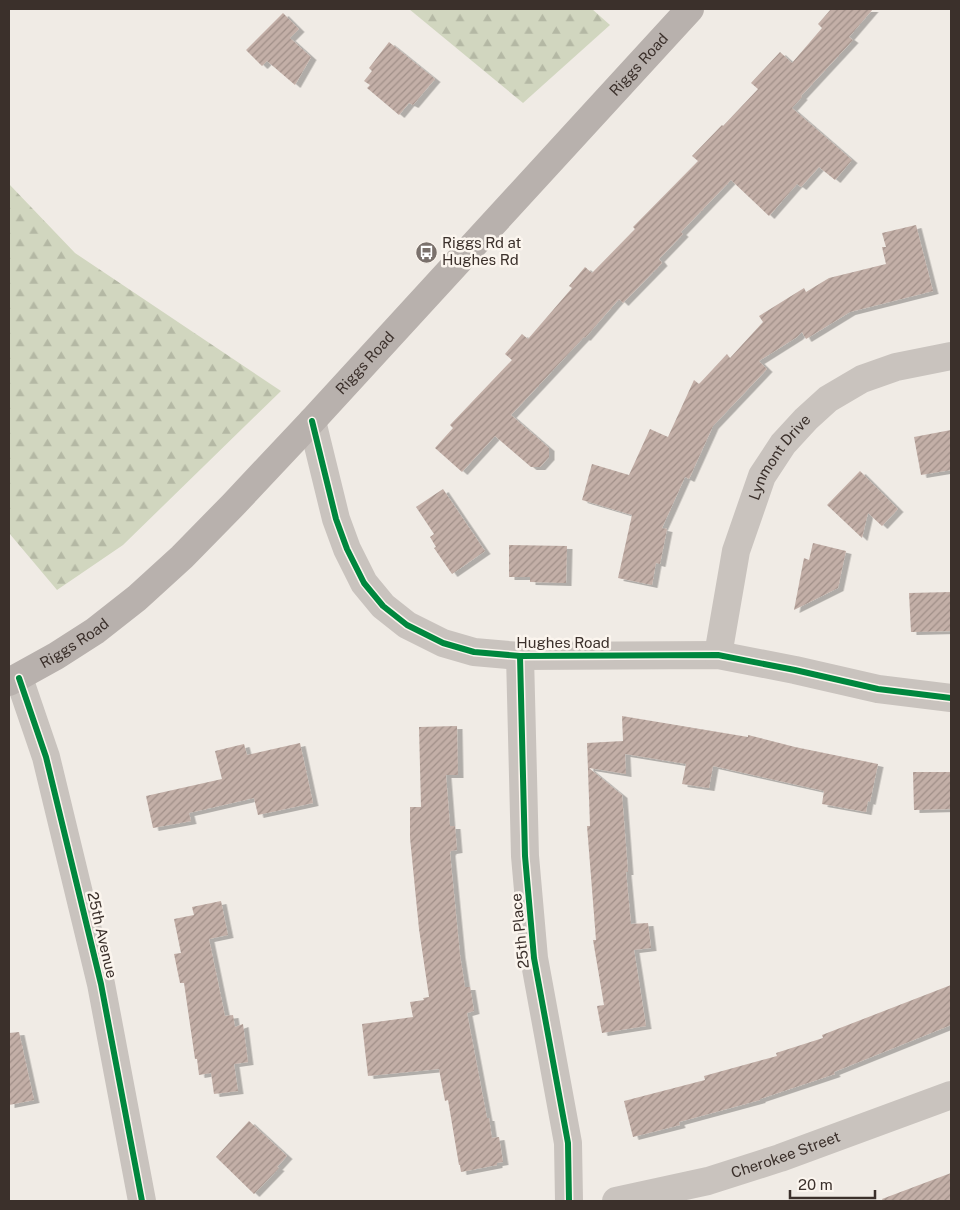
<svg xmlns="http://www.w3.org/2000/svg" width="960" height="1210" font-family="'Public Sans',sans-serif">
<defs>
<pattern id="forest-firs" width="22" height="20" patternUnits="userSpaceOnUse" patternTransform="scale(1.25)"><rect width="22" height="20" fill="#d1d6bf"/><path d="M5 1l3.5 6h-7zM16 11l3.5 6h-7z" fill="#b4b8a4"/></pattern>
<pattern id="building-hatch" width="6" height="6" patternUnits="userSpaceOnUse" patternTransform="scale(1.25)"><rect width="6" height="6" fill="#c3afa7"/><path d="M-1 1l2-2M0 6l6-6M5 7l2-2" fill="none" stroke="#a08f88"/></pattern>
<filter id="shadow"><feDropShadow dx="5.5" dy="3" stdDeviation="0" flood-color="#0004"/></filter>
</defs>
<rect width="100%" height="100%" fill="#f0ebe5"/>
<g fill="url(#forest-firs)">
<polygon points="409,9 592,9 610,25 523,103"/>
<polygon points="9,184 75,253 281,391 123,545 57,590 9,533"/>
</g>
<g fill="url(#building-hatch)" filter="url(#shadow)">
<polygon points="831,9 873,9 849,37 853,40 801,96 802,97 792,108 852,160 835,180 819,167 801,187 797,184 769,216 731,180 681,232 683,234 659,259 662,263 623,303 619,299 585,338 584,337 511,415 549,448 549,457 540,467 531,467 495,436 462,472 435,448 453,428 450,425 512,360 505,354 522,334 528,339 572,288 569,286 585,267 592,273 635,229 633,227 698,161 692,156 722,125 723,126 758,89 751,83 780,52 792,63 822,28 818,24"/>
<polygon points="283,13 299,29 290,38 311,57 295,85 267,61 262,66 246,50"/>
<polygon points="389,42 435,79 413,105 409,103 399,115 367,88 370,85 364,81 372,71 369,68"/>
<polygon points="916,225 933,291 850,312 806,339 802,332 797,337 759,361 767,369 713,426 689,479 685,477 662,528 667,529 660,564 656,563 652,585 618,578 632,515 582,500 592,464 629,475 650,429 668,437 694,380 699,384 727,354 730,358 763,322 759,316 804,288 806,292 829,278 886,264 882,247 886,247 882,233"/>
<polygon points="951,430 951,470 921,475 914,437"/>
<polygon points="860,471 898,509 882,526 868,513 862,538 827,505"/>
<polygon points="443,489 485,551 452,574 434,548 436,547 430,537 434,534 416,507"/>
<polygon points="813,543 846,551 838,588 794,610 804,558 809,560"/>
<polygon points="509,545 567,546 566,583 530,582 530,577 509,577"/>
<polygon points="951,592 951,631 911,632 909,593"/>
<polygon points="622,716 748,737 748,735 795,747 878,764 870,802 868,801 866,812 822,804 824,791 713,766 709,788 682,784 686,764 625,754 626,774 589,768 622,795 628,872 626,872 631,924 648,923 651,948 634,950 646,1026 602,1033 597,1006 604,1005 593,940 596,940 587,826 590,826 587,743 623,741"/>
<polygon points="457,726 458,775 446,775 450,826 455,826 457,850 451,851 450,853 460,955 465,987 470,987 474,1011 467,1013 487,1118 489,1118 492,1138 499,1137 503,1162 497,1163 497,1165 461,1172 460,1165 459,1165 448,1100 445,1101 439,1069 368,1076 362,1024 413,1017 410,1002 424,1000 423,998 429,997 419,929 410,838 410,807 421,807 419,727"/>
<polygon points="300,743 313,803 258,815 254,798 189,813 191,821 153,828 146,796 222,779 215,751 244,744 247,755"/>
<polygon points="913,772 951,772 951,809 914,810"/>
<polygon points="221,901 228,935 209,939 225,1016 233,1015 235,1027 243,1024 248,1062 234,1064 238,1091 214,1094 211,1073 199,1075 197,1059 195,1059 184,983 180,983 174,954 181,953 174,919 194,915 192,907"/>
<polygon points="951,985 951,1025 834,1072 835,1074 760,1099 760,1100 679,1122 680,1125 633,1137 624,1101 705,1080 704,1076 777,1056 776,1053 823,1038 822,1035"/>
<polygon points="19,1032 34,1100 9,1105 9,1033"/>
<polygon points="249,1121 287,1156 277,1167 279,1168 254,1194 216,1157"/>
<polygon points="951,1173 951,1201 883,1201 882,1199"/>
</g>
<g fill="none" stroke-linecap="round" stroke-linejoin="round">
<g stroke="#c9c3be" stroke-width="28">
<polyline points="312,421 336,519 347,549 364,583 383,606 407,625 443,643 474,652 520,656 718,655 795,670 878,689 951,698"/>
<path id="s1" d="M718 655 736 551 762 476 783 444 806 419 828 399 862 379 896 367 951 356"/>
<polyline points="520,656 525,856 534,958 568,1143 569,1201"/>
<polyline points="19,678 46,757 101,984 142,1201"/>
<path id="s2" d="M616 1201 708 1181 780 1158 951 1095"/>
</g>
<path stroke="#b8b1ad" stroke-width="28" id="s3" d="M9 682 56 656 95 631 137 598 182 557 233 505 312 421 690 9"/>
<defs>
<g id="cycleway">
<polyline points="312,421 336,519 347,549 364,583 383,606 407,625 443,643 474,652 520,656 718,655 795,670 878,689 951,698"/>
<polyline points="520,656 525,856 534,958 568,1143 569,1201"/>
<polyline points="19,678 46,757 101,984 142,1201"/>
</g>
</defs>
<use href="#cycleway" stroke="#fbf5ee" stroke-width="9"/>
<use href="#cycleway" stroke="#00873e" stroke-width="6"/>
</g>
<defs>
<symbol id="bus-disc" viewBox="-11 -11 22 22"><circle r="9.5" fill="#7a716c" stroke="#fbf5ee"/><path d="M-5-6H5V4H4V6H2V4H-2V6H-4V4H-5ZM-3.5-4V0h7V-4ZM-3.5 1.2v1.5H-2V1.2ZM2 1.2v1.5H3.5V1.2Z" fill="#fff"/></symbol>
</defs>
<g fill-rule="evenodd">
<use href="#bus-disc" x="414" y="240" width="25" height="25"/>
</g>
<g text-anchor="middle" stroke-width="5" stroke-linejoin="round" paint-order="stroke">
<g font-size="15" fill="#3b302b" stroke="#fbf5ee">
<text dy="5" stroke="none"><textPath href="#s3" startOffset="886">Riggs Road</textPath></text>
<text dy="5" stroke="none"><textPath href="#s3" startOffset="481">Riggs Road</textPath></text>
<text dy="5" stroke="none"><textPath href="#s1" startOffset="210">Lynmont Drive</textPath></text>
<text dy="5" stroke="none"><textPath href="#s3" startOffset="76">Riggs Road</textPath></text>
<text x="563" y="648">Hughes Road</text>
<text transform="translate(520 931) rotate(-96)" y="5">25th Place</text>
<text transform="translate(102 935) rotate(77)" y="5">25th Avenue</text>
<text dy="5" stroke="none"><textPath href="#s2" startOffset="176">Cherokee Street</textPath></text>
</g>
<g font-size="15" fill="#3b302b" stroke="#fbf5ee" text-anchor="start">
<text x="442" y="248">Riggs Rd at<tspan x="442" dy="17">Hughes Rd</tspan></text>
</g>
</g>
<rect width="960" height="1210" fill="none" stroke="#3b302b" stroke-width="20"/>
<path d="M790 1190v8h85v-8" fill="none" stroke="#3b302b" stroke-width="2.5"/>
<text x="798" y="1190" font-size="15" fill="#3b302b" stroke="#fbf5ee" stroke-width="4" paint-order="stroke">20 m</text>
</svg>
